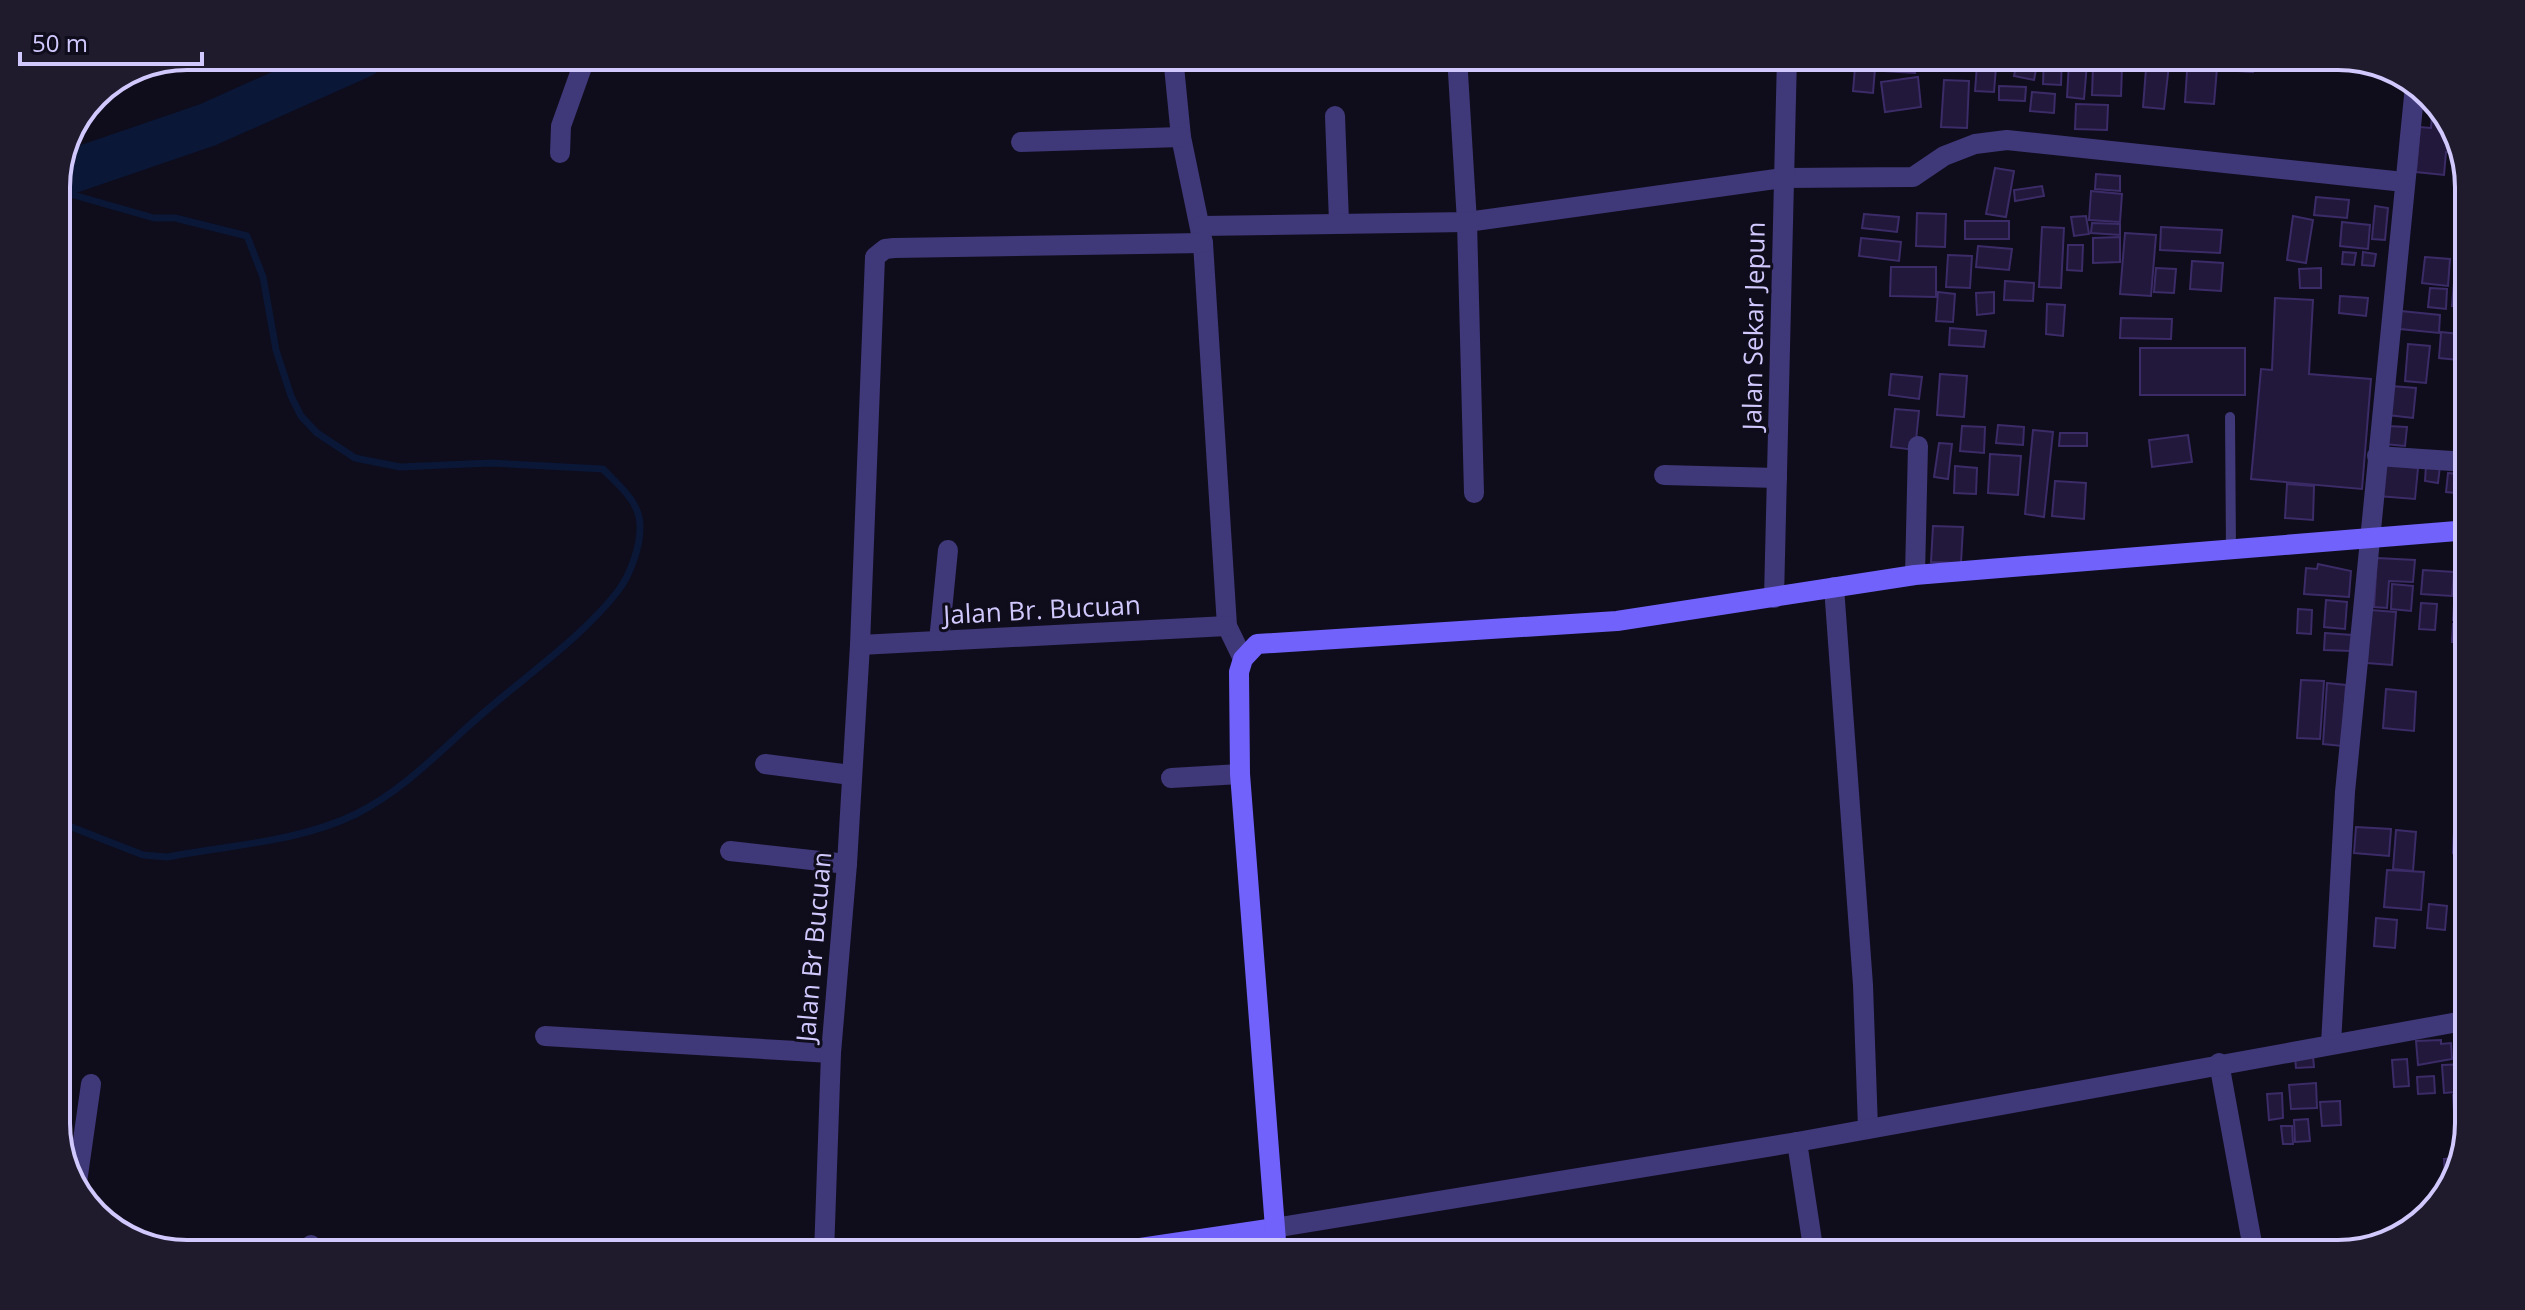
<svg xmlns="http://www.w3.org/2000/svg" width="2525" height="1310" font-family="'Open Sans',sans-serif">
<rect width="100%" height="100%" fill="#0f0c1b"/>
<g fill="none" stroke-linecap="round" stroke-linejoin="round">
<path stroke="#0a1736" stroke-width="7" d="M56 190 154 218H175L247 236 263 277 276 350 291 396 301 416 317 433 355 458 400 467 491 463 603 469C619 486 641 502 640 528 640 548 630 575 618 591 583 636 531 672 488 709 444 746 408 788 356 814 299 842 229 845 167 857L143 855 56 821"/>
<polyline stroke="#0a1736" stroke-width="44" points="58,176 207,125 362,56"/>
</g>
<g fill="#22183c" stroke="#3b2b67" stroke-width="2">
<polygon points="1856,56 1876,56 1873,93 1853,91"/>
<polygon points="1885,56 1916,56 1915,73 1884,71"/>
<polygon points="2018,56 2038,59 2034,80 2014,76"/>
<polygon points="2044,56 2062,56 2061,85 2043,84"/>
<polygon points="2147,56 2170,56 2164,109 2143,107"/>
<polygon points="2188,56 2218,56 2214,104 2185,102"/>
<polygon points="2223,56 2254,56 2253,72 2222,70"/>
<polygon points="2069,63 2087,64 2084,99 2067,97"/>
<polygon points="1977,65 1996,67 1994,92 1975,91"/>
<polygon points="2093,66 2122,67 2121,96 2092,95"/>
<polygon points="1918,77 1921,107 1885,112 1881,82"/>
<polygon points="1944,80 1969,81 1967,128 1941,127"/>
<polygon points="1999,86 2026,87 2025,101 1999,100"/>
<polygon points="2032,92 2055,94 2054,113 2030,111"/>
<polygon points="2076,104 2108,105 2107,130 2075,129"/>
<polygon points="2432,116 2448,117 2457,144 2456,153 2446,152 2444,175 2416,172 2420,127 2431,128"/>
<polygon points="1995,168 2014,171 2006,217 1986,214"/>
<polygon points="2096,174 2120,176 2120,191 2095,189"/>
<polygon points="2042,186 2044,196 2015,201 2014,190"/>
<polygon points="2091,191 2122,194 2120,222 2089,220"/>
<polygon points="2316,197 2349,200 2347,218 2314,215"/>
<polygon points="2375,206 2388,208 2385,240 2372,239"/>
<polygon points="1917,213 1946,214 1945,247 1916,246"/>
<polygon points="1864,214 1899,217 1897,232 1862,228"/>
<polygon points="2086,216 2089,234 2074,236 2071,217"/>
<polygon points="2293,216 2313,220 2306,263 2287,260"/>
<rect x="1965" y="221" width="44" height="18"/>
<polygon points="2342,222 2370,225 2368,249 2340,246"/>
<polygon points="2092,223 2120,224 2120,235 2091,233"/>
<polygon points="2042,227 2064,228 2061,288 2039,287"/>
<polygon points="2161,227 2222,230 2220,253 2160,250"/>
<polygon points="2125,233 2156,235 2151,296 2120,294"/>
<polygon points="2120,237 2120,262 2093,263 2093,238"/>
<polygon points="1861,238 1901,242 1899,261 1859,256"/>
<polygon points="2068,245 2083,245 2082,271 2067,270"/>
<polygon points="1978,246 2012,249 2009,270 1976,267"/>
<polygon points="2343,252 2356,253 2354,265 2342,264"/>
<polygon points="2363,252 2376,254 2374,266 2362,265"/>
<polygon points="2456,254 2469,255 2469,277 2454,276"/>
<polygon points="1948,255 1972,256 1970,288 1946,287"/>
<polygon points="2425,257 2450,259 2448,286 2422,283"/>
<polygon points="2192,261 2223,263 2221,291 2190,289"/>
<polygon points="1891,267 1936,267 1936,297 1890,296"/>
<polygon points="2156,268 2176,269 2174,293 2154,292"/>
<polygon points="2321,268 2321,288 2300,288 2299,269"/>
<polygon points="2005,281 2034,283 2033,301 2004,300"/>
<polygon points="2454,282 2469,283 2467,307 2452,306"/>
<polygon points="2430,288 2447,289 2446,309 2428,307"/>
<polygon points="1938,292 1955,294 1953,322 1936,321"/>
<polygon points="1994,292 1994,313 1977,315 1976,293"/>
<polygon points="2340,296 2368,298 2366,316 2339,313"/>
<polygon points="2275,298 2313,300 2309,374 2371,379 2362,489 2251,479 2261,369 2272,370"/>
<polygon points="2047,304 2065,305 2063,336 2046,334"/>
<polygon points="2401,311 2440,315 2439,333 2400,329"/>
<polygon points="2121,318 2172,319 2171,339 2120,338"/>
<polygon points="1950,328 1986,331 1984,347 1949,345"/>
<polygon points="2441,332 2469,335 2468,361 2439,358"/>
<polygon points="2408,344 2430,346 2426,383 2405,381"/>
<rect x="2140" y="348" width="105" height="47"/>
<polygon points="1891,374 1922,377 1919,399 1889,395"/>
<polygon points="1940,374 1967,376 1964,417 1937,415"/>
<polygon points="2391,386 2416,388 2413,418 2388,415"/>
<polygon points="1895,409 1919,411 1915,450 1891,447"/>
<polygon points="1998,425 2024,427 2023,445 1996,443"/>
<polygon points="1962,426 1985,427 1984,453 1960,451"/>
<polygon points="2387,426 2407,427 2405,446 2385,444"/>
<polygon points="2033,430 2053,432 2044,517 2025,514"/>
<polygon points="2060,433 2087,433 2087,446 2059,446"/>
<polygon points="2188,435 2192,462 2152,467 2149,440"/>
<polygon points="1939,443 1952,444 1948,479 1934,477"/>
<polygon points="1990,454 2021,456 2018,495 1988,493"/>
<polygon points="2381,464 2418,468 2415,499 2378,496"/>
<polygon points="2426,465 2440,466 2438,483 2425,481"/>
<polygon points="1955,466 1977,468 1976,494 1954,493"/>
<polygon points="2448,473 2468,475 2466,494 2446,492"/>
<polygon points="2055,481 2086,483 2084,519 2052,516"/>
<polygon points="2287,484 2314,486 2313,520 2285,518"/>
<polygon points="1933,526 1963,527 1961,563 1931,562"/>
<polygon points="2462,555 2469,555 2469,576 2461,575"/>
<polygon points="2377,558 2415,560 2413,582 2389,581 2387,608 2374,607"/>
<polygon points="2318,564 2351,571 2349,597 2304,594 2306,568 2317,569"/>
<polygon points="2423,570 2454,572 2452,596 2421,594"/>
<polygon points="2392,584 2413,586 2411,611 2391,609"/>
<polygon points="2455,588 2469,589 2469,621 2453,620"/>
<polygon points="2326,600 2347,602 2345,629 2324,627"/>
<polygon points="2421,603 2437,604 2435,630 2419,629"/>
<polygon points="2298,609 2312,610 2311,634 2297,633"/>
<polygon points="2370,610 2396,612 2392,665 2367,663"/>
<polygon points="2453,624 2469,625 2468,643 2452,642"/>
<polygon points="2325,633 2352,635 2351,651 2324,650"/>
<polygon points="2301,680 2324,681 2320,739 2297,738"/>
<polygon points="2327,683 2346,685 2342,746 2323,744"/>
<polygon points="2386,689 2416,692 2414,731 2383,728"/>
<polygon points="2356,827 2391,829 2389,856 2354,853"/>
<polygon points="2396,830 2416,832 2413,871 2393,869"/>
<polygon points="2454,831 2469,832 2469,855 2453,853"/>
<polygon points="2387,870 2424,872 2421,910 2384,907"/>
<polygon points="2467,883 2469,883 2469,918 2465,917"/>
<polygon points="2429,904 2447,906 2445,930 2427,928"/>
<polygon points="2376,918 2397,920 2395,948 2374,946"/>
<polygon points="2441,1040 2441,1044 2451,1043 2452,1059 2418,1065 2416,1041"/>
<polygon points="2313,1056 2314,1067 2296,1068 2295,1057"/>
<polygon points="2407,1059 2409,1086 2394,1087 2392,1060"/>
<polygon points="2467,1064 2468,1091 2444,1093 2442,1065"/>
<polygon points="2434,1076 2435,1093 2418,1094 2417,1077"/>
<polygon points="2316,1083 2317,1108 2291,1109 2289,1085"/>
<polygon points="2282,1093 2283,1118 2269,1120 2267,1094"/>
<polygon points="2453,1095 2467,1095 2467,1111 2454,1112"/>
<polygon points="2340,1101 2341,1125 2322,1126 2320,1102"/>
<polygon points="2308,1119 2310,1141 2295,1142 2294,1120"/>
<polygon points="2281,1126 2292,1126 2293,1144 2283,1144"/>
<polygon points="2461,1158 2455,1181 2446,1192 2444,1159"/>
</g>
<g fill="none" stroke-linecap="round" stroke-linejoin="round">
<polyline stroke="#3f3879" stroke-width="10" points="2230,417 2231,551"/>
<g stroke="#3f3879" stroke-width="20">
<polyline points="1173,56 1181,137 1203,243 1227,626 1243,659"/>
<polyline points="1457,56 1467,222 1474,493"/>
<polyline points="1335,116 1339,222"/>
<polyline points="1021,142 1181,137"/>
<polyline points="560,153 561,126 586,56"/>
<polyline points="1201,226 1467,222 1783,178 1913,177 1944,156 1975,144 2007,140 2404,182"/>
<polyline points="2377,456 2467,462"/>
<polyline points="1664,475 1777,478"/>
<polyline points="1915,575 1918,446"/>
<polyline points="1834,587 1863,985 1868,1128"/>
<polyline points="1774,598 1787,56"/>
<polyline points="939,641 948,550"/>
<polyline points="860,645 1227,626"/>
<polyline points="765,764 851,775"/>
<polyline points="1171,778 1240,774"/>
<polyline points="730,851 847,864"/>
<polyline points="545,1036 831,1053"/>
<polyline points="2331,1044 2345,792 2415,86"/>
<polyline points="2219,1063 2254,1254"/>
<polyline points="1797,1142 1814,1254"/>
<polyline points="76,1189 91,1084"/>
<polyline points="1274,1228 1797,1142 2469,1020"/>
<polyline points="311,1254 311,1245"/>
<polyline points="824,1254 831,1053 847,864 860,645 875,257 885,249 894,248 1203,243"/>
</g>
<g stroke="#7062fa" stroke-width="20">
<polyline points="1100,1254 1274,1228"/>
<polyline points="1277,1254 1240,774 1239,672 1243,659 1257,644 1617,621 1915,575 2469,530"/>
</g>
</g>
<g text-anchor="middle" stroke-width="6" stroke-linejoin="round" paint-order="stroke">
<g font-size="26" fill="#d1c8fd" stroke="#0f0c1b">
<text transform="translate(1754 326) rotate(-89)" y="9">Jalan Sekar Jepun</text>
<text transform="translate(1042 610) rotate(-3)" y="9">Jalan Br. Bucuan</text>
<text transform="translate(814 947) rotate(-85)" y="9">Jalan Br Bucuan</text>
</g>
</g>
<path d="M0 0H2525V1310H0ZM187 70H2338A117 117 0 0 1 2455 187V1123A117 117 0 0 1 2338 1240H187A117 117 0 0 1 70 1123V187A117 117 0 0 1 187 70Z" fill="#1f1b2d" fill-rule="evenodd"/>
<path fill="none" stroke="#d1c8fd" stroke-width="4" d="M187 70H2338A117 117 0 0 1 2455 187V1123A117 117 0 0 1 2338 1240H187A117 117 0 0 1 70 1123V187A117 117 0 0 1 187 70Z"/>
<path d="M20 52v12h182v-12" fill="none" stroke="#d1c8fd" stroke-width="4"/>
<text x="32" y="52" font-size="24" fill="#d1c8fd" stroke="#0f0c1b" stroke-width="6" paint-order="stroke">50 m</text>
</svg>
